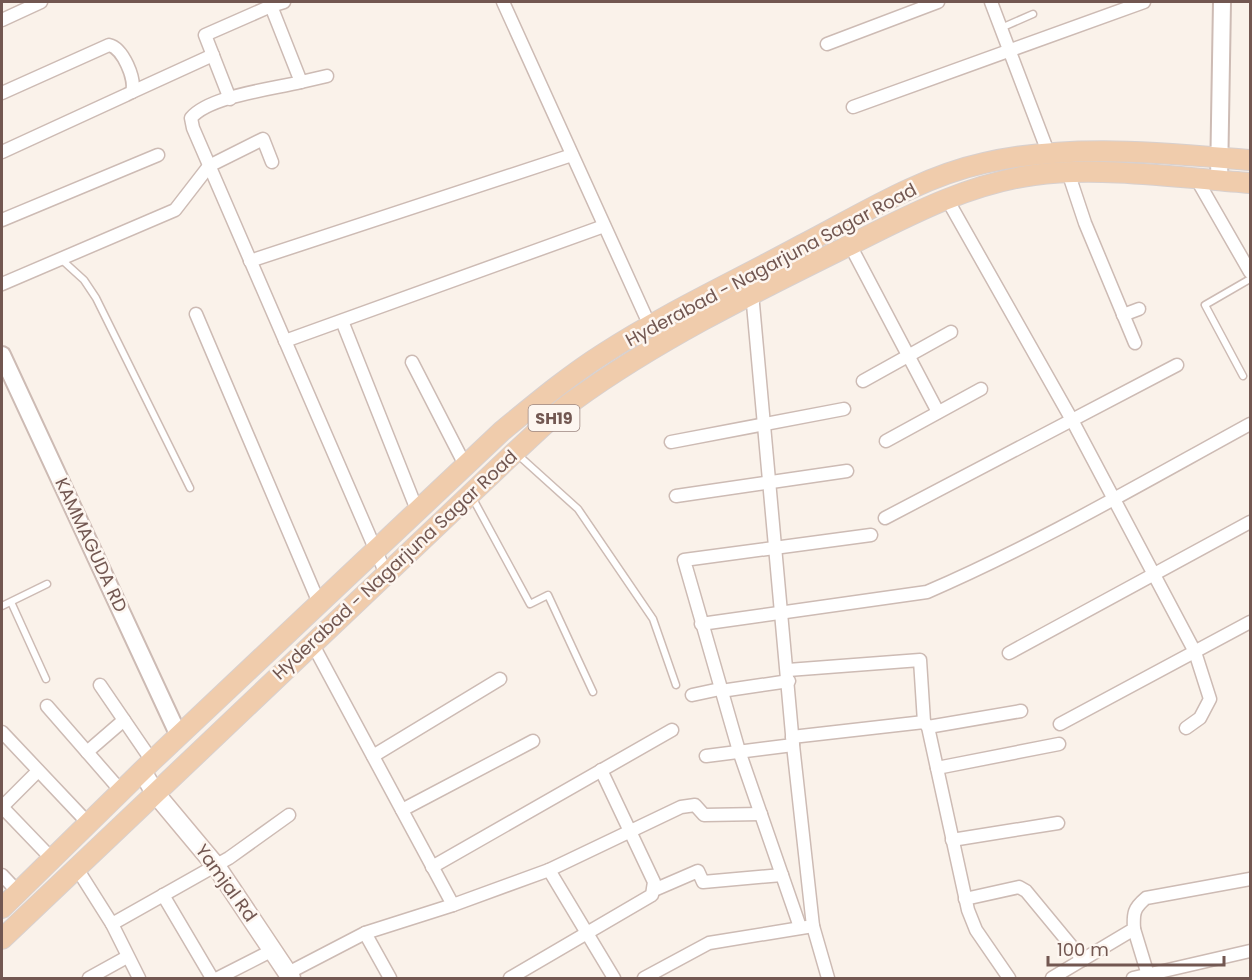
<svg xmlns="http://www.w3.org/2000/svg" width="1252" height="980" font-family="Poppins,sans-serif">
<rect width="100%" height="100%" fill="#faf2ea"/>
<g fill="none" stroke-linecap="round" stroke-linejoin="round">
<defs>
<g id="service">
<polyline points="1001,28 1033,14"/>
<polyline points="62,260 84,280 96,298 190,488"/>
<polyline points="1243,376 1205,305 1250,279"/>
<polyline points="517,454 578,509 653,619 676,685"/>
<polyline points="472,497 530,604 548,595 593,692"/>
<polyline points="11,602 46,679"/>
<polyline points="2,606 47,584"/>
</g>
<g id="minor">
<path d="M284 2 271 6 301 82C273 89 209 96 191 118L193 128 386 574"/>
<polyline points="503,2 650,326"/>
<polyline points="991,2 1048,152"/>
<polyline points="2,20 41,2"/>
<polyline points="827,44 938,2"/>
<polyline points="301,82 327,76"/>
<polyline points="132,92 213,55"/>
<path d="M2 93 109 45C123 48 136 79 132 92L126 95 2 152"/>
<polyline points="230,99 205,35 271,6 269,2"/>
<polyline points="853,107 1144,2"/>
<polyline points="1068,172 1085,223 1135,343"/>
<polyline points="1196,178 1250,272"/>
<polyline points="947,199 1072,420 1195,652 1210,699 1200,718 1186,728"/>
<polyline points="2,220 158,155"/>
<polyline points="850,245 938,412"/>
<polyline points="250,261 572,155"/>
<polyline points="2,284 175,210 209,166 263,139 272,162"/>
<polyline points="196,314 319,603"/>
<polyline points="1123,315 1139,309"/>
<polyline points="342,321 417,510"/>
<polyline points="285,341 604,226"/>
<polyline points="412,362 465,465"/>
<polyline points="863,381 951,332"/>
<polyline points="886,441 981,389"/>
<polyline points="671,442 844,409"/>
<polyline points="676,496 847,471"/>
<polyline points="885,518 1177,365"/>
<path d="M701 624 927 592C1038 544 1144 482 1250 424"/>
<polyline points="312,643 453,905"/>
<polyline points="1009,653 1250,522"/>
<polyline points="788,670 920,660 924,722"/>
<polyline points="100,685 152,761"/>
<polyline points="721,691 789,681"/>
<polyline points="692,695 720,689"/>
<polyline points="47,706 121,791"/>
<polyline points="1060,724 1250,622"/>
<polyline points="928,727 1021,711"/>
<polyline points="2,732 88,823"/>
<polyline points="792,737 924,722 928,727 968,910 976,930 1009,978"/>
<polyline points="87,752 124,720"/>
<polyline points="373,756 500,679"/>
<polyline points="706,756 793,745"/>
<polyline points="937,768 1059,744"/>
<polyline points="2,807 53,860"/>
<polyline points="2,807 38,771"/>
<polyline points="402,810 533,741"/>
<polyline points="952,840 1058,823"/>
<polyline points="76,867 112,924 139,978"/>
<polyline points="432,867 672,730"/>
<polyline points="549,870 614,978"/>
<polyline points="2,875 18,892"/>
<polyline points="654,890 698,871 703,882 782,875"/>
<polyline points="163,895 212,978"/>
<polyline points="965,899 1019,887 1026,891 1083,960"/>
<polyline points="112,924 229,858 289,815"/>
<polyline points="813,926 828,978"/>
<polyline points="800,927 739,751 684,560 871,535"/>
<polyline points="1134,929 1148,975"/>
<polyline points="365,933 390,978"/>
<polyline points="288,973 365,933 453,905 549,870 681,807 695,805 704,815 761,814"/>
<polyline points="89,978 127,957"/>
<polyline points="218,978 273,950"/>
<polyline points="510,978 652,895 654,882 601,770"/>
<polyline points="644,978 709,943 813,926 793,745 752,293"/>
<path d="M1052 978 1134 929C1133 913 1134 908 1146 898L1250 879"/>
<polyline points="1133,978 1250,951"/>
</g>
<g id="tertiary">
<polyline points="1219,180 1222,2"/>
<polyline points="2,355 179,736"/>
</g>
<polyline id="secondary" points="142,771 155,793 216,866 291,978"/>
<g id="primary">
<path d="M2 908 152 761 502 431C535 404 567 377 603 354 666 313 736 281 802 245 860 215 920 177 984 163 1071 143 1162 153 1250 160"/>
<path d="M2 939 515 452C534 435 552 416 573 401 657 340 751 294 844 248 904 218 966 184 1034 175 1099 166 1184 178 1250 183"/>
</g>
</defs>
<use href="#service" stroke="#cdbbb4" stroke-width="9"/>
<use href="#minor" stroke="#cdbbb4" stroke-width="15"/>
<use href="#tertiary" stroke="#cdbbb4" stroke-width="20"/>
<use href="#secondary" stroke="#cfbab2" stroke-width="21"/>
<use href="#primary" stroke="#d8d0ce" stroke-width="22"/>
<use href="#service" stroke="#fff" stroke-width="6"/>
<use href="#minor" stroke="#fff" stroke-width="12"/>
<use href="#tertiary" stroke="#fff" stroke-width="16"/>
<use href="#secondary" stroke="#fff" stroke-width="18"/>
<use href="#primary" stroke="#f0ccac" stroke-width="20"/>
</g>
<g text-anchor="middle" stroke-width="5" stroke-linejoin="round" paint-order="stroke">
<rect fill="#fdf6f0" stroke="#9c8781" stroke-width="1.5" x="528.5" y="405" width="51" height="26" rx="4.5"/>
<g font-size="16" font-weight="bold" fill="#725751">
<text x="554" y="424">SH19</text>
</g>
<g font-size="18" fill="#725751" stroke="#fdf6f0">
<text transform="translate(771 265) rotate(-28)" y="6">Hyderabad - Nagarjuna Sagar Road</text>
<text transform="translate(91 545) rotate(65)" y="6">KAMMAGUDA RD</text>
<text transform="translate(395 565) rotate(-43)" y="6">Hyderabad - Nagarjuna Sagar Road</text>
<text transform="translate(226 883) rotate(54)" y="6">Yamjal Rd</text>
</g>
</g>
<rect width="1252" height="980" fill="none" stroke="#725751" stroke-width="6"/>
<path d="M1048 956v9h176v-9" fill="none" stroke="#725751" stroke-width="3"/>
<text x="1057" y="956" font-size="18" fill="#725751" stroke="#fdf6f0" stroke-width="4.5" paint-order="stroke">100 m</text>
</svg>
